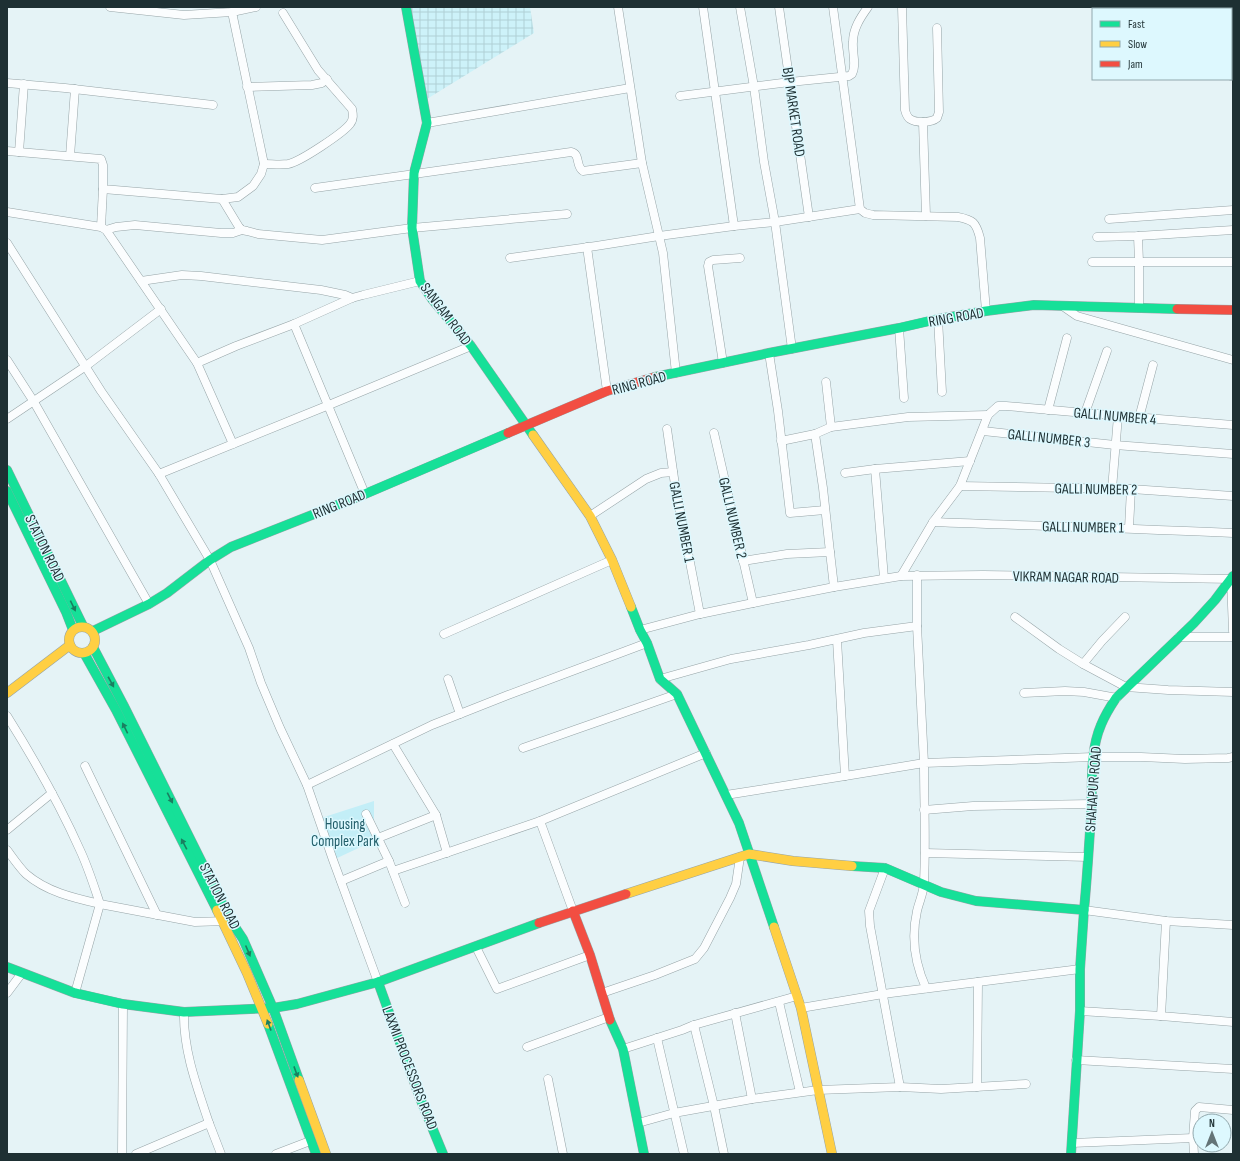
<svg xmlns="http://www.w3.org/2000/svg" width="1240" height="1161" font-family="'Sofia Sans Condensed',sans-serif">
<defs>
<pattern id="industrial-grid" width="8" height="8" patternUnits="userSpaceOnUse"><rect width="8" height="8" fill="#cdf2f9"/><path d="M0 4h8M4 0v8" fill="none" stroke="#b0d0d6"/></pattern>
</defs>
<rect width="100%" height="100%" fill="#e5f3f6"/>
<polygon fill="url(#industrial-grid)" points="405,7 530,7 534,33 422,102"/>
<polygon fill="#c3eef7" points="374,801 374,825 382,837 333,860 318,819"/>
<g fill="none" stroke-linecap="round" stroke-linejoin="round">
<defs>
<g id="street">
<polyline points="110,7 184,15 232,12 256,7"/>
<polyline points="618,7 642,163 663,253 676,373"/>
<polyline points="703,7 734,226"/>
<polyline points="740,7 754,87 764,162 775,222 792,349"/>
<polyline points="779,7 809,217"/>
<path d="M833 7 860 209 865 213 873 215 958 217C973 220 976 222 980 238L986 311"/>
<path d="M902 7 905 110C906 114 907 117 910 119 916 123 931 123 937 118 937 118 939 112 939 112L937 28"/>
<polyline points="1148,7 1150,9"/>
<polyline points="1213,7 1233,8"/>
<polyline points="1231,36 1233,36"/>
<polyline points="1231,59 1233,59"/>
<polyline points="1231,76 1233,76"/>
<polyline points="7,83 65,88 213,105"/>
<polyline points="247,87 312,85 322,83 327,79"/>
<path d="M680 96 790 82 849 76 852 74C857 65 852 53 853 42 853 29 860 18 868 7"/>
<polyline points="923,122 926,216"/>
<polyline points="427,123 630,88"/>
<polyline points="7,151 101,159 103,165 103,189 222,199 239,227 242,230 247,231 258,234 322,240 412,228 567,214"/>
<polyline points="19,152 24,84"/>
<polyline points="70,156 75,89"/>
<path d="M264 164C272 164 280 165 288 164 300 162 343 133 350 124 354 119 353 114 352 109L318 70 283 13"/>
<path d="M315 188 571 152C581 154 575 166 583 171L642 163"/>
<polyline points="222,199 238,197 253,186 261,174 264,164 232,12"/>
<polyline points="7,212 101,227 106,230 197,363 236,346 294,324 352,298 363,295 420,281"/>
<polyline points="1109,219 1233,210"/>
<polyline points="101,227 103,189"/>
<polyline points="106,230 116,227 135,225 221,233 233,233 242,230"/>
<polyline points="1138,236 1139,262 1139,308"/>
<polyline points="1097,237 1138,236 1233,230"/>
<polyline points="7,243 101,391 159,474 210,560 249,648 261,683 280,728 307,785 333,860 378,982"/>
<polyline points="587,247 607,391"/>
<polyline points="510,258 596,246 659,236 734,226 775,222 860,209"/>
<polyline points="1092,262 1233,262"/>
<polyline points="141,281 182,275 201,276 321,290 345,295 352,298"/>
<polyline points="1064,307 1077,316 1233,360"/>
<polyline points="938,319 942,392"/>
<polyline points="294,324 365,494"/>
<polyline points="899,328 904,398"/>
<polyline points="769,353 778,411 790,513 825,510"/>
<polyline points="7,360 34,402 149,604"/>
<polyline points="197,363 233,444"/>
<polyline points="723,363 708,266 709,262 713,260 740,258"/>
<polyline points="826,382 831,427"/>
<polyline points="1048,410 1067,338"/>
<polyline points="1085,413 1107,351"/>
<polyline points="1139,418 1153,365"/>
<polyline points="7,419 86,366 161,309"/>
<polyline points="667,429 675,485 700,614"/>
<polyline points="983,431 1115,445 1233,454"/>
<polyline points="714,433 753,603"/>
<polyline points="815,434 823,488 830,552"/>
<polyline points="781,441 815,434 831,427 908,417 988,415"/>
<polyline points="845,473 875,469"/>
<polyline points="159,474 329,405 471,346"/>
<polyline points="960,486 1131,489 1233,496"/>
<polyline points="1112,489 1118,416"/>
<polyline points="590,516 646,479 661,473 673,472"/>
<path d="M933 522C1033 526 1133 528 1233 533"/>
<polyline points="1129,528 1131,489"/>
<polyline points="743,561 787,554 830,552 834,587"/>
<polyline points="901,576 933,522 960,486 988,415 998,406 1006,406 1085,413 1233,425"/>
<polyline points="884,578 875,469 970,461"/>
<polyline points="1231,579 1233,631"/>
<polyline points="1015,617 1059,649 1083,664 1126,687 1168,690 1233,692"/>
<polyline points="640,630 700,614 753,603 834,587 901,576 983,575 1233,579"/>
<polyline points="444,634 612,560"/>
<polyline points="1179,637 1233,637"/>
<polyline points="1083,664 1102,641 1125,617"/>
<polyline points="448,679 460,714"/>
<polyline points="660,679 731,659 809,645 864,633 917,626"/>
<polyline points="1024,693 1065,691 1084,692 1117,698"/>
<path d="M7 716C34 759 59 803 80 850 88 867 94 886 100 904L195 922 226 921"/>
<polyline points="393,744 436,815 447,853"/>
<polyline points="523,748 677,694"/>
<polyline points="85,766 157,915"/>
<polyline points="845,776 924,763 917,626 917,575"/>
<polyline points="307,785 432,725 508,695 647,643"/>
<polyline points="726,795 845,776 837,640"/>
<polyline points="924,810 973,806 1091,804"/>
<polyline points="366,814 389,861 405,903"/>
<polyline points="540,821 573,911"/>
<polyline points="7,830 52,793"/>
<polyline points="378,838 436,815"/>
<path d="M7 850C13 858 19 867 26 874 47 892 74 898 100 904L75 993"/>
<polyline points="925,853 1088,857"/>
<polyline points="393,871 540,821 706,753"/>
<polyline points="341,881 389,861"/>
<polyline points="1084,910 1166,921 1233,925"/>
<polyline points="1166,921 1161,1016 1233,1022"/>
<polyline points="476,947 497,989 590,955"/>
<path d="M926 988C915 964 911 938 917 911 919 902 924 892 924 882 926 842 924 803 924 763L1093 757H1141L1185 759 1228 758 1233 757"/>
<polyline points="7,993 22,973"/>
<polyline points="602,993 655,975 695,959 704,948 730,898 736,884 740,857"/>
<polyline points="779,1002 800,1092"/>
<polyline points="801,1008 883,994 1080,969"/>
<polyline points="1080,1011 1161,1016"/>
<polyline points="735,1013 752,1099 818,1090 900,1087 870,926 869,911 885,868"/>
<polyline points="694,1025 714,1106 724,1154"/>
<polyline points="657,1038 684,1154"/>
<polyline points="527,1047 609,1017"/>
<polyline points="623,1049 682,1030 694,1025 797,996"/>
<polyline points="1076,1060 1233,1069"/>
<polyline points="548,1079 563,1154"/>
<polyline points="900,1087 941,1089 1026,1084"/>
<polyline points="977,1087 978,982"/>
<polyline points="209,1123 221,1154"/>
<polyline points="638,1123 674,1113 752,1099"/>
<polyline points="1072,1143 1193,1138"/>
<polyline points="122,1154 123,1004"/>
<path d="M136 1154 209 1123C197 1087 183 1050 184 1012"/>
<polyline points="276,1154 310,1141"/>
<polyline points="1194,1154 1193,1138 1195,1111 1199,1107 1233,1110"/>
</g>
<g id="fast">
<polyline points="406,7 427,123 414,173 412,228 420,281 432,299 471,346 533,435"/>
<polyline points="655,377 769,353 899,328 938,319 986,311 1034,305 1177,309"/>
<polyline points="7,470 83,626"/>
<polyline points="7,491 66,612 73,630"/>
<polyline points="631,607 640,630 647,643 660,679 677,694 739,823 774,927"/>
<polyline points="93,631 149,604 167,593 210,560 231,547 365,494 508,433"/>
<polyline points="93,647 124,706 231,921 243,939 273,1008 299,1080"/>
<polyline points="84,653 116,710 217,910"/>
<polyline points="852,866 885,868 941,892 976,901 1084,910 1080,969 1080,1011 1071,1154"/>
<path d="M1084 910C1087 879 1089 847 1091 815 1093 785 1089 753 1101 725 1105 715 1110 707 1116 698L1194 623 1215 600 1233 576"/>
<polyline points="7,967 75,993 123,1004 184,1012 273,1008 297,1004 378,982 539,923"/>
<polyline points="378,982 420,1098 443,1154"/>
<polyline points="610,1020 623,1049 644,1154"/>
<polyline points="268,1024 316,1154"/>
</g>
<g id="slow">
<polyline points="533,435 590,516 612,560 631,607"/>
<circle cx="82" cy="640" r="13"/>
<polyline points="7,693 70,645"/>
<polyline points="626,894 749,854 793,861 852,866"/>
<polyline points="217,910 247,973 268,1024"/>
<polyline points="774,927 801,1008 832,1154"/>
<polyline points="299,1080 326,1154"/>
</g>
<g id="jam">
<polyline points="1177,309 1233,310"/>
<polyline points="508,433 607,391 655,377"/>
<polyline points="573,911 590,955 610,1020"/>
<polyline points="539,923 626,894"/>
</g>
</defs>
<use href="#street" stroke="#96a4a7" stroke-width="9"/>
<use href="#fast" stroke="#96a4a7" stroke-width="10"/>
<use href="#slow" stroke="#96a4a7" stroke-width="10"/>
<use href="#jam" stroke="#96a4a7" stroke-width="10"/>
<use href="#street" stroke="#fbfdfe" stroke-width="8"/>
<use href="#fast" stroke="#16e098" stroke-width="9"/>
<use href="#slow" stroke="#ffcf43" stroke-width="9"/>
<use href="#jam" stroke="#f24e42" stroke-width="9"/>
</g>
<defs><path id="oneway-solid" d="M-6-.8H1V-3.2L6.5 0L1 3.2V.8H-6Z"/></defs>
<g fill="#1a7f60">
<use href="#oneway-solid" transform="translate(73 606) rotate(64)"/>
<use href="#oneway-solid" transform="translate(111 682) rotate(61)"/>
<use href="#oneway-solid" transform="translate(125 728) rotate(-116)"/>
<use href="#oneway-solid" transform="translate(170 798) rotate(63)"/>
<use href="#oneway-solid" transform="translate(184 844) rotate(-118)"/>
<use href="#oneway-solid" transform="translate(248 951) rotate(67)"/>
<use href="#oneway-solid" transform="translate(269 1025) rotate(-110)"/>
<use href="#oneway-solid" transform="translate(296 1072) rotate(70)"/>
</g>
<g text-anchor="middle" stroke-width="3" stroke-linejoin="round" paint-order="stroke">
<g font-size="15" fill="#1e3033" stroke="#ddf8fe">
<text transform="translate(794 112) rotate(82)" y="5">BJP MARKET ROAD</text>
<text transform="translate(446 314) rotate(53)" y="5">SANGAM ROAD</text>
<text transform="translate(956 317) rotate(-10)" y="5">RING ROAD</text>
<text transform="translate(639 383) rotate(-15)" y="5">RING ROAD</text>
<text transform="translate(1115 416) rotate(5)" y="5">GALLI NUMBER 4</text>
<text transform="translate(1049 438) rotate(6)" y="5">GALLI NUMBER 3</text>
<text transform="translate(1096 489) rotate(1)" y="5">GALLI NUMBER 2</text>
<text transform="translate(339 504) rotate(-22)" y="5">RING ROAD</text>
<text transform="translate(733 518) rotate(77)" y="5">GALLI NUMBER 2</text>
<text transform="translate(682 522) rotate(79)" y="5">GALLI NUMBER 1</text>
<text transform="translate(1083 527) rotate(1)" y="5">GALLI NUMBER 1</text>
<text transform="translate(45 548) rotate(64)" y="5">STATION ROAD</text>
<text transform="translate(1066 577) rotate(1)" y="5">VIKRAM NAGAR ROAD</text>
<text transform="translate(1093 789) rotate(-86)" y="5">SHAHAPUR ROAD</text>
<text transform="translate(220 896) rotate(63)" y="5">STATION ROAD</text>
<text transform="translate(410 1068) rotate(69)" y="5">LAXMI PROCESSORS ROAD</text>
</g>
<g font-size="15" fill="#225e6a" stroke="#ddf8fe">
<text x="345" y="829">Housing<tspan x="345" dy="17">Complex Park</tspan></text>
</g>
</g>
<rect width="1240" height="1161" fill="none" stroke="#1e3033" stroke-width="16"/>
<rect x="1092" y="8" width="140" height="72" fill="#ddf8fe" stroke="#91a8ad"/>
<rect x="1100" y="21" width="20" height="6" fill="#16e098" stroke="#91a8ad"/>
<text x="1128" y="28" font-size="12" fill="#1e3033">Fast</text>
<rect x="1100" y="41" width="20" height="6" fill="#ffcf43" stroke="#91a8ad"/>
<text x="1128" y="48" font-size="12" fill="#1e3033">Slow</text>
<rect x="1100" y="61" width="20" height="6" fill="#f24e42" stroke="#91a8ad"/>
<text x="1128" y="68" font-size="12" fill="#1e3033">Jam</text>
<g transform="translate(1212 1133)"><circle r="19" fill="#ddf8fe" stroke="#91a8ad"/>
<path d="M0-3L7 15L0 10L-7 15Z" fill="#647477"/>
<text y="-6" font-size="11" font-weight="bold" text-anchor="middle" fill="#1e3033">N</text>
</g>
</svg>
